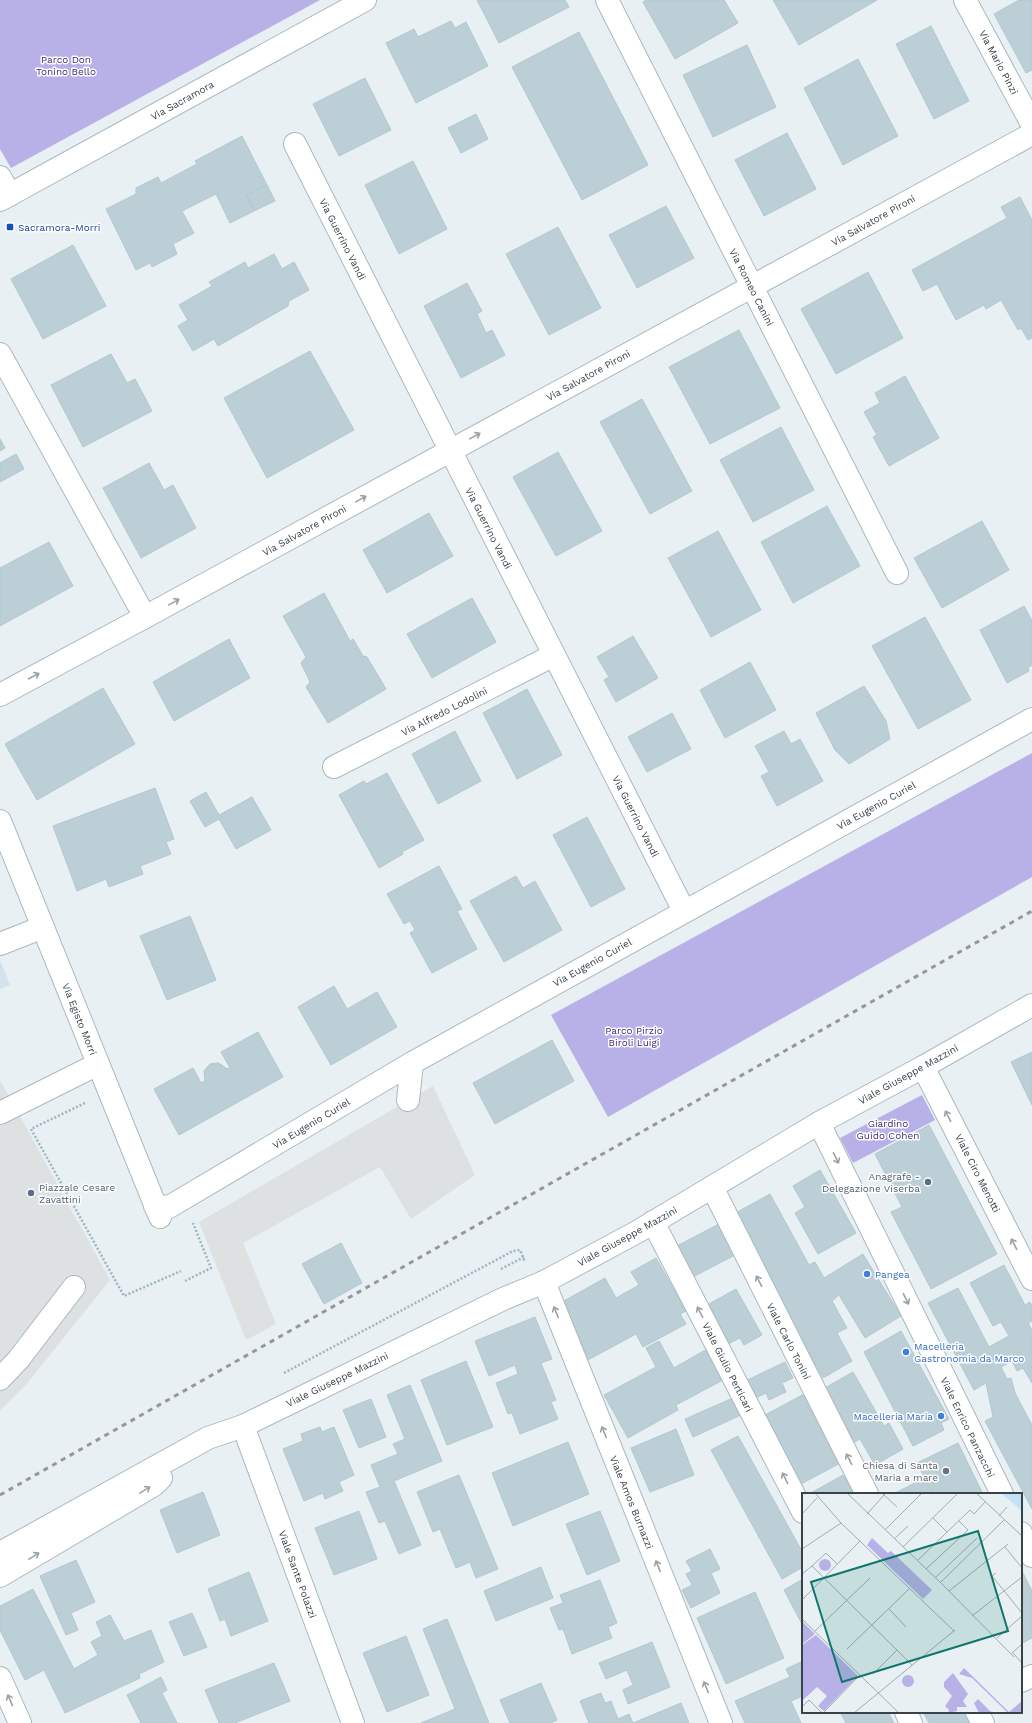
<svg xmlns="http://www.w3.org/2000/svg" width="1032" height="1723" font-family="'Work Sans',sans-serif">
<rect width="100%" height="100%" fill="#e8f0f4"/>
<polygon fill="#d2e3ed" points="0,960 10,985 0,989"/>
<g fill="#b7b1e8">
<polygon points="0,0 320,0 11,168 0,149"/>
<polygon points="1032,753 1032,877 608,1117 551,1015"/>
<polygon points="922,1095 935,1120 853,1163 840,1138"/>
</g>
<g fill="#dde1e2">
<polygon points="0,1080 110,1280 25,1386 0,1410"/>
<polygon points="433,1086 475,1175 411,1219 380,1167 243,1243 276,1324 246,1340 199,1222"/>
</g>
<g fill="#bdcfd6" stroke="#b0c8d1">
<polygon points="477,0 565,0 569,7 499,43"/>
<polygon points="646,0 724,0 738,23 675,59 643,2"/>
<polygon points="773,0 877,0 799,45"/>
<polygon points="1019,0 1032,0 1032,70 1026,73 994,14"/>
<polygon points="451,21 455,28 466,22 488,66 416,103 386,43 414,29 418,37"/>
<polygon points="931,26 969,101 934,119 896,44"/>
<polygon points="579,32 648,165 582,200 512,67"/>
<polygon points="747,45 776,107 713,137 683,75"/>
<polygon points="858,59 898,136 843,165 804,88"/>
<polygon points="365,78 391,130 339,156 313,104"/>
<polygon points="476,114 488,139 461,153 448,128"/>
<polygon points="787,133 816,189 764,216 735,160"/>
<polygon points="242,136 267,185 247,195 254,211 230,223 216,194 182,211 194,233 173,244 177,254 152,267 150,263 136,270 106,209 136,194 136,188 158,177 161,183 197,164 195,161"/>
<polygon points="413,161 447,229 399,254 365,185"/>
<polygon points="267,185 275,201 254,211 247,195"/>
<polygon points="1020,197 1032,220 1032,338 1028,340 1021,328 1018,330 1001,300 986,309 984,305 956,320 937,284 923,291 912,270 1007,218 1001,207"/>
<polygon points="666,206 694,258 637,288 609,235"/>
<polygon points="558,227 601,308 549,335 506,254"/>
<polygon points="73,245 106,306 43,339 11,279"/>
<polygon points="274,254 282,269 294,262 309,290 289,301 288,306 218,346 214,339 193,351 178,326 188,320 179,305 212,286 209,282 245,262 248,268"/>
<polygon points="868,272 903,338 836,374 801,309"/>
<polygon points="467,283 482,311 477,314 486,333 492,330 505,355 461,378 424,306"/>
<polygon points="739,330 780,408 710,444 669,367"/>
<polygon points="310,351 354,430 267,478 224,398"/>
<polygon points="111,354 127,383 135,379 152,411 83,447 51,385"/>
<polygon points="905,376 939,438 889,466 873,437 877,435 864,412 880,403 875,393"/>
<polygon points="642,399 692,491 650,514 600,422"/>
<polygon points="781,427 814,490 753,522 720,460"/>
<polygon points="0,439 5,448 0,451"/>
<polygon points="558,452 602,531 556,556 513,477"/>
<polygon points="16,454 24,469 0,482 0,463"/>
<polygon points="149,463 164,490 173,485 196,528 141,558 103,488"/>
<polygon points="827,506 860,566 793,603 761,542"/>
<polygon points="429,513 453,556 387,593 363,550"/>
<polygon points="982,521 1009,570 942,608 914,558"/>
<polygon points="718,531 761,610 711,637 668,558"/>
<polygon points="49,542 73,586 0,626 0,568"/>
<polygon points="324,593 350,641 353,639 363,656 367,657 386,689 328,723 306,687 310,682 301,663 306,657 283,616"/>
<polygon points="472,598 496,642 432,678 407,634"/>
<polygon points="1024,606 1032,621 1032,665 1028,668 1029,671 1007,683 980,630"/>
<polygon points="925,617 971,700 918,729 872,646"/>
<polygon points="633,636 658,678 616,702 604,680 609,677 597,657"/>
<polygon points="229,639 250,678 174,721 153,682"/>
<polygon points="750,662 776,710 725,738 700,690"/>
<polygon points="864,686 886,721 890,739 849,764 835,750 816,713"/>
<polygon points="103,688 135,744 37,800 5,744"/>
<polygon points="527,689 562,755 517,779 483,713"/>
<polygon points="672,713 691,749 647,772 628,737"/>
<polygon points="455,731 481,781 438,804 412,754"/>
<polygon points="784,731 791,744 800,739 823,781 777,806 761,776 769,772 755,746"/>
<polygon points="387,773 424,840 402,852 403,854 379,868 339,795 364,781 366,784"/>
<polygon points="155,788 174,839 166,842 171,854 140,866 143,874 109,887 106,879 77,891 53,826"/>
<polygon points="206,792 219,815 252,797 271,830 236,849 219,819 205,827 190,801"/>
<polygon points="587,817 625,889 591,907 553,835"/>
<polygon points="439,866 462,909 457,911 477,949 432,973 410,933 415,930 410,921 404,924 387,894"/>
<polygon points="516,876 523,888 535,881 562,930 504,962 470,901"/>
<polygon points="190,916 216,980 167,1000 140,936"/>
<polygon points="334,986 347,1009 377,992 397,1027 331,1065 298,1007"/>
<polygon points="258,1032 283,1077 179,1135 154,1089 193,1068 201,1083 205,1081 204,1071 210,1064 218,1063 222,1065 227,1069 230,1068 221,1052"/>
<polygon points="552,1040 574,1081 495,1124 473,1083"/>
<polygon points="1032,1052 1032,1105 1011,1062"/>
<polygon points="929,1125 997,1254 931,1289 891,1212 902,1207 875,1154"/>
<polygon points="820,1170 856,1233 818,1254 795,1213 805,1207 793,1186"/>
<polygon points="770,1194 809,1265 815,1262 824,1278 863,1254 901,1316 865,1338 839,1295 832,1301 847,1328 837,1333 852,1361 823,1378 732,1215"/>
<polygon points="719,1224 735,1255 691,1278 675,1247"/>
<polygon points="341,1243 362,1283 324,1304 302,1264"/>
<polygon points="656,1258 686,1311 680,1314 686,1324 643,1347 636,1334 586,1361 555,1306 605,1278 616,1298 639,1285 631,1272"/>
<polygon points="1004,1265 1025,1305 1030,1302 1032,1306 1032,1321 1028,1323 1032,1330 1032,1383 1023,1368 1017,1371 1012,1361 1001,1367 1007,1379 1011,1378 1015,1393 1032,1425 1032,1509 985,1421 993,1417 986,1383 974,1390 928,1303 958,1288 989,1347 1009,1336 1001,1322 993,1326 970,1283"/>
<polygon points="736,1289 762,1335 744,1345 740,1338 728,1344 709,1304"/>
<polygon points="535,1317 552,1359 541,1363 556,1400 551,1402 558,1419 520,1434 512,1413 508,1414 496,1383 518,1374 515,1365 489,1376 475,1341"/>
<polygon points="901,1331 949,1419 941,1423 944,1430 913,1446 864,1352"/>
<polygon points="659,1341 674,1368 707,1349 723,1380 676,1405 678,1410 628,1438 604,1395 656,1367 646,1348"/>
<polygon points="466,1361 493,1427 447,1445 421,1380"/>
<polygon points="785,1362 793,1378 782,1383 786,1392 769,1400 766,1393 750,1401 741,1383"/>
<polygon points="853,1372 884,1426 889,1423 903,1449 875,1465 860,1439 853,1443 823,1389"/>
<polygon points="410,1385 442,1461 394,1481 421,1545 399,1554 385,1521 379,1523 366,1492 380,1487 371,1465 398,1454 393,1444 405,1439 387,1395"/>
<polygon points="806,1393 844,1461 801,1484 763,1416"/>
<polygon points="733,1398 741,1415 693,1437 685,1419"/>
<polygon points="371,1399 386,1437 359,1448 343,1410"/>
<polygon points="320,1427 322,1432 334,1427 354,1475 339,1482 343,1491 325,1499 323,1493 304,1501 283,1449 303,1441 301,1434"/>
<polygon points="676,1429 694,1475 650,1492 631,1448"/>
<polygon points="738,1436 803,1553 803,1567 782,1579 711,1450"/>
<polygon points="568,1442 589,1494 513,1526 492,1473"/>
<polygon points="958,1443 983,1494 933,1494 917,1463"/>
<polygon points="459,1475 498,1569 476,1578 470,1562 456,1568 440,1529 433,1532 417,1492"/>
<polygon points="843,1475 854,1494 809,1494"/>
<polygon points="925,1478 933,1494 893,1494"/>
<polygon points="203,1492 220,1535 177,1553 160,1510"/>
<polygon points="359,1511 377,1559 334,1575 315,1528"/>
<polygon points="600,1511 620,1561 587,1575 566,1524"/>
<polygon points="710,1549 720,1569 711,1573 720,1593 691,1608 682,1590 692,1585 686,1574 692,1571 686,1561"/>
<polygon points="76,1560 95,1602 71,1613 78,1630 66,1635 40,1576"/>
<polygon points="541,1567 553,1598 496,1621 484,1591"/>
<polygon points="1021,1569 1032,1591 1032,1638 1021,1644"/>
<polygon points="249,1572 268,1621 231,1636 225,1619 220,1621 208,1589"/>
<polygon points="803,1579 803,1626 784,1590"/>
<polygon points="600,1580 617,1623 608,1627 612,1638 572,1654 563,1629 559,1630 550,1608 563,1603 560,1595"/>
<polygon points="33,1589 74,1669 98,1655 91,1642 102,1636 96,1622 110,1615 124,1641 151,1630 164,1662 139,1674 140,1678 65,1713 44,1670 25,1680 0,1630 0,1606"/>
<polygon points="755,1592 784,1658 726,1684 697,1618"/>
<polygon points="192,1613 207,1647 184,1656 169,1622"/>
<polygon points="447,1619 489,1723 421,1723 455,1709 423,1629"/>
<polygon points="406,1636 429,1695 387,1712 363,1653"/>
<polygon points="652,1642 670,1687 628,1704 623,1690 633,1685 627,1670 606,1679 599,1663"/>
<polygon points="803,1661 803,1696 791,1701 801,1723 745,1723 735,1701 790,1677 786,1669"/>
<polygon points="274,1663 290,1701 235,1723 219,1723 205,1690"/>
<polygon points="161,1677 167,1690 162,1693 177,1723 141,1723 127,1695"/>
<polygon points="541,1683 557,1720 551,1723 510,1723 500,1700"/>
<polygon points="601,1693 605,1703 611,1701 618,1719 629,1714 633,1723 681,1703 689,1723 589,1723 580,1701"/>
<polygon points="840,1712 888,1712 894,1723 846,1723"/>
<polygon points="923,1712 966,1712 972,1723 929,1723"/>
</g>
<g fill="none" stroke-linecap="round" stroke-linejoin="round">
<defs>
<g id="minor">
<polyline points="607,0 897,573"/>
<polyline points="965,0 1032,124"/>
<polyline points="295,144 684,911"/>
<polyline points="0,177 10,195"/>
<polyline points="0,200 365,0"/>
<polyline points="0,354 145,617"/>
<polyline points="0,695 145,617 1032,134"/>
<polyline points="334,767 554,655"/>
<polyline points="0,821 160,1217"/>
<polyline points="0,944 43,927"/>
<polyline points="923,1067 1032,1279"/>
<polyline points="408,1100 412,1063"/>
<polyline points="0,1113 98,1064"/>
<polyline points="819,1123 1002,1494"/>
<polyline points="712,1187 867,1494"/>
<polyline points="155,1206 169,1207 412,1063 1032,719"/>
<polyline points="653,1222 803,1512"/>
<polyline points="544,1282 721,1723"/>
<polyline points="0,1379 18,1360 74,1287"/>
<polyline points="243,1426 353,1723"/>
<polyline points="1021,1533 1032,1556"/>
<polyline points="0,1553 208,1438 243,1426 503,1299 544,1282 637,1232 819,1123 923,1067 1032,1005"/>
<polyline points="0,1576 154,1485 161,1478"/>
<polyline points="0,1678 20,1723"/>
<polyline points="1021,1681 1032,1676"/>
<polyline points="906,1712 911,1723"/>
<polyline points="977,1712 983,1723"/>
</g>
</defs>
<use href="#minor" stroke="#aab9c0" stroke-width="24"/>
<g stroke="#9cb6c2" stroke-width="2.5" stroke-dasharray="2 2" stroke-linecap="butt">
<polyline points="85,1103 31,1129 124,1296 181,1271"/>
<polyline points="501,1269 524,1257"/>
<polyline points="185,1281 211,1268 193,1223"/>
<polyline points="284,1373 513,1251 520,1250 525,1262"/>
</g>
<use href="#minor" stroke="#fff" stroke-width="22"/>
<polyline stroke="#979797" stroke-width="3" stroke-dasharray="5 5" stroke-linecap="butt" points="0,1495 1032,911"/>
</g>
<defs><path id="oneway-shaft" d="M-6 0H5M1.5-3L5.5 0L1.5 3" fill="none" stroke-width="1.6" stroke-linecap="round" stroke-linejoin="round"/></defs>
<g stroke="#9ba1a4">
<use href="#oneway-shaft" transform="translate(475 436) rotate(-29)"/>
<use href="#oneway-shaft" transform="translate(361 499) rotate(-29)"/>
<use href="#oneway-shaft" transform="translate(174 602) rotate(-29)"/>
<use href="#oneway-shaft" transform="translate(34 676) rotate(-28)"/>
<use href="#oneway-shaft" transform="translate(948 1116) rotate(-117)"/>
<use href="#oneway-shaft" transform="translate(836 1158) rotate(64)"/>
<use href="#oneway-shaft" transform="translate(1014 1244) rotate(-117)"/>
<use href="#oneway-shaft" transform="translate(759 1281) rotate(-117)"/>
<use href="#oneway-shaft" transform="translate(906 1299) rotate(64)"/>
<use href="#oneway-shaft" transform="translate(556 1312) rotate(-112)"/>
<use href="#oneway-shaft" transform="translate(700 1312) rotate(-117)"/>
<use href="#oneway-shaft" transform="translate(604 1432) rotate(-112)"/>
<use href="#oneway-shaft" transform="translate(849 1459) rotate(-117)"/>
<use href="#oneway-shaft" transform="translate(785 1478) rotate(-117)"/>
<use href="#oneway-shaft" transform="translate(145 1490) rotate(-31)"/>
<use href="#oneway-shaft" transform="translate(34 1556) rotate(-31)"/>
<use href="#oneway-shaft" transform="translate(658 1566) rotate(-112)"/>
<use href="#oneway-shaft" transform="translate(706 1687) rotate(-112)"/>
<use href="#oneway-shaft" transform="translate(10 1700) rotate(-114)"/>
</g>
<rect fill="#1a4fb4" stroke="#fff" stroke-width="1.5" x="6" y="223" width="8" height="8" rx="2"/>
<g fill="#5c6f8a" stroke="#fff" stroke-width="1.5">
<circle cx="928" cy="1182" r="4"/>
<circle cx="31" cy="1193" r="4"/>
</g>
<g fill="#3f7fe0" stroke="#fff" stroke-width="1.5">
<circle cx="867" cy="1274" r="4"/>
<circle cx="906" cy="1352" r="4"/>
<circle cx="941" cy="1416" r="4"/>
</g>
<circle fill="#6b7280" stroke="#fff" stroke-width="1.5" cx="946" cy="1471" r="4"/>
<g text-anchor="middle" stroke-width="3" stroke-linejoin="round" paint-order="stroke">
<g font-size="10" fill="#40297a" stroke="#fff">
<text x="66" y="63">Parco Don<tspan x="66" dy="12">Tonino Bello</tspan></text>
<text x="634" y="1034">Parco Pirzio<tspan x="634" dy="12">Biroli Luigi</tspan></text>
<text x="888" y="1127">Giardino<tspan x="888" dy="12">Guido Cohen</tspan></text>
</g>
<g font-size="10" fill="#374348" stroke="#fff">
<text transform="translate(999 62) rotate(62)" y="4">Via Mario Pinzi</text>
<text transform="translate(182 100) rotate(-29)" y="4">Via Sacramora</text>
<text transform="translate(873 220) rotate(-29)" y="4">Via Salvatore Pironi</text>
<text transform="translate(343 239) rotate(63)" y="4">Via Guerrino Vandi</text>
<text transform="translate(752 287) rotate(63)" y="4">Via Romeo Canini</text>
<text transform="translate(588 375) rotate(-29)" y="4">Via Salvatore Pironi</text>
<text transform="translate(489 528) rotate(63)" y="4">Via Guerrino Vandi</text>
<text transform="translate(304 530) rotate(-29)" y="4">Via Salvatore Pironi</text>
<text transform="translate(444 711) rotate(-27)" y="4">Via Alfredo Lodolini</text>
<text transform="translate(876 805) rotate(-29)" y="4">Via Eugenio Curiel</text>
<text transform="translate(636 816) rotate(63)" y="4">Via Guerrino Vandi</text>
<text transform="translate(592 962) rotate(-29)" y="4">Via Eugenio Curiel</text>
<text transform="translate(80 1019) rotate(68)" y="4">Via Egisto Morri</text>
<text transform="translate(908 1074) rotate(-29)" y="4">Viale Giuseppe Mazzini</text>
<text transform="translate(311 1123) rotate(-31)" y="4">Via Eugenio Curiel</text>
<text transform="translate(978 1173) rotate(63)" y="4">Viale Ciro Menotti</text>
<text transform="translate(627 1236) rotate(-29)" y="4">Viale Giuseppe Mazzini</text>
<text transform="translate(789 1341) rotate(63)" y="4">Viale Carlo Tonini</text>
<text transform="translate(728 1367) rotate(63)" y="4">Viale Giulio Perticari</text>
<text transform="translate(337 1379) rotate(-26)" y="4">Viale Giuseppe Mazzini</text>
<text transform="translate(968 1427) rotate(64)" y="4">Viale Enrico Panzacchi</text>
<text transform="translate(632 1502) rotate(68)" y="4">Viale Amos Burnazzi</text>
<text transform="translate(298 1574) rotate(70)" y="4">Viale Sante Polazzi</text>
</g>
<g font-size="10" fill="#164399" stroke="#fff" text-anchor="start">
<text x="18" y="231">Sacramora-Morri</text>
</g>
<g font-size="10" fill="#4e5e75" stroke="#fff" text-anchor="end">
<text x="920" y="1180">Anagrafe -<tspan x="920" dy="12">Delegazione Viserba</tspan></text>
<text x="39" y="1191" text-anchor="start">Piazzale Cesare<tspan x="39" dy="12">Zavattini</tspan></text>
</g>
<g font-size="10" fill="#366cbe" stroke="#fff" text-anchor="start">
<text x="875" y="1278">Pangea</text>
<text x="914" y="1350">Macelleria<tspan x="914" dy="12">Gastronomia da Marco</tspan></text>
<text x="933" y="1420" text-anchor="end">Macelleria Maria</text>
</g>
<g font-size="10" fill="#5b616d" stroke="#fff" text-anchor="end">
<text x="938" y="1469">Chiesa di Santa<tspan x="938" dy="12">Maria a mare</tspan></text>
</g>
</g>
<g transform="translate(802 1493)">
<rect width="220" height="220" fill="#e8f0f4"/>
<path d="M70 45 86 60 89 58 130 97 121 106 65 52ZM17 72a6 6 0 1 1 12 0a6 6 0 1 1-12 0ZM0 128 13 141 0 151ZM14 142 56 183 22 218 16 213 25 203 15 194 0 208V152ZM162 175 207 219 220 208V220H206L170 185 157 181ZM151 180 166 201 161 208 165 214H155V218L146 220 147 217 143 213 150 203 142 194V189ZM100 188a6 6 0 1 1 12 0a6 6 0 1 1-12 0ZM176 206 188 218 190 219 177 220 172 210Z" fill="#b7b1e8"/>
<path d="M199 0H220V18Z" fill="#c4e1f8"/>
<path fill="none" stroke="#a1abaf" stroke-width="1" d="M13 0 39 30 152 138M45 0 140 91 212 164M80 0 95 14M174 0 220 43M0 21 15 5M65 21 84 0M197 23 205 14M131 25 145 39M83 37 120 0M92 46 106 33M101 54 156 0M203 54 220 75M0 56 39 30M115 68 168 17 172 21 183 9M35 71 24 60 10 73 110 172M124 76 166 37 157 28M194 80 190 83 220 120M0 81 10 73M133 85 175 45M138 90 202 27M147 98 206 51M0 107 58 48M87 116 104 134M170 123 220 84M0 126 97 220M13 138 68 85M195 145 220 123M45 156 107 96M210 160 220 151M211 160 220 170M71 181 95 157M0 214 7 207 20 220M21 220 58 182M52 220 153 137"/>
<path fill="#0f766e" fill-opacity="0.15" stroke="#0f766e" stroke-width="2" d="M176 38 206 138 40 189 9 89Z"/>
<rect width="220" height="220" fill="none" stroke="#374348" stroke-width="2"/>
</g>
</svg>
